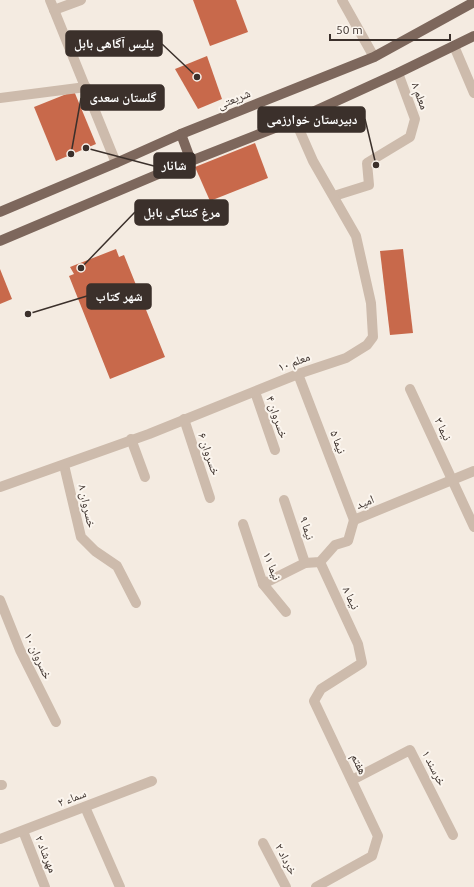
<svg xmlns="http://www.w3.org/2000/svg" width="474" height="887" font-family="Ubuntu,'Noto Naskh Arabic',sans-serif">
<rect width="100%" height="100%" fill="#f4ebe1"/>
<g fill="#c8694b">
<polygon points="193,0 236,0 248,32 210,46"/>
<polygon points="207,56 222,99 198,109 175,69"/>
<polygon points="74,91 96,144 56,161 34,107"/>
<polygon points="255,143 268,178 210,201 195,167"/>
<polygon points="116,249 119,257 124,255 165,357 110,379 69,276 74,274 70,267"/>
<polygon points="403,249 413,333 390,335 380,251"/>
<polygon points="0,269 12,299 0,304"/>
</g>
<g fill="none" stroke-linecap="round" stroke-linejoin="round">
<g stroke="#cdbbac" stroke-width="10">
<polyline points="50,0 116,163"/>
<polyline points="342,0 374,57"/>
<polyline points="54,10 81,0"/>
<polyline points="454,46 474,93"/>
<polyline points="0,98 86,87"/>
<polyline points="334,196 369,185 367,163 410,137 415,119 398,73"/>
<polyline points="298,374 354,520"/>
<polyline points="410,389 474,527"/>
<polyline points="255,392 275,450"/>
<polyline points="184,419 210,498"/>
<polyline points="131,439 145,477"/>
<polyline points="64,465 81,537 95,551 117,566 136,603"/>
<polyline points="0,487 149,434 298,374 346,358 367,345 373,337 371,303 356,236 313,161 295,120"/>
<polyline points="284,500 305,563"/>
<polyline points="354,520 474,471"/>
<polyline points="243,524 263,584 286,612"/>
<polyline points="263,584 305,563 320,562 335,545 348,541 354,520"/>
<polyline points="0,600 20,650 56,722"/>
<polyline points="352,780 410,750 453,835"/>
<polyline points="0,785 2,785"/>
<polyline points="85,807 120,887"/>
<polyline points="23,831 45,887"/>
<polyline points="0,839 152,781"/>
<polyline points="263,843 286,887"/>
<polyline points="316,887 372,856 378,836 314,701 321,689 362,663 358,644 320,562"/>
</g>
<g stroke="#7d675c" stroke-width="10">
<polyline points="181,134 191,161"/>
<polyline points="0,212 116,163 181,134 374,57 474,2"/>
<polyline points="0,241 168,170 295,120 398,73 474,36"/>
</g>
</g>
<g text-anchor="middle" stroke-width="4" stroke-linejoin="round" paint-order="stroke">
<g font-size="12" fill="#3b302b" stroke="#fbf5ee">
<text transform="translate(420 96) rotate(70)" y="4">معلم ۸</text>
<text transform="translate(234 99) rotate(-22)" y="4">شریعتی</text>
<text transform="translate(294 362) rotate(-21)" y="4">معلم ۱۰</text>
<text transform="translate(277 417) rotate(71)" y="4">خسروان ۴</text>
<text transform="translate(443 429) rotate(65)" y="4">نیما ۳</text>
<text transform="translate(338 442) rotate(69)" y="4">نیما ۵</text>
<text transform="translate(209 454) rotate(71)" y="4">خسروان ۶</text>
<text transform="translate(365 502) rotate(-22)" y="4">امید</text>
<text transform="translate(87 506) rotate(77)" y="4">خسروان ۸</text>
<text transform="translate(307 528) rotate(72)" y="4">نیما ۹</text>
<text transform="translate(272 566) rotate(68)" y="4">نیما ۱۱</text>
<text transform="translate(351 598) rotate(65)" y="4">نیما ۸</text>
<text transform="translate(38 656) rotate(65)" y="4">خسروان ۱۰</text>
<text transform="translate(359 764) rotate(65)" y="4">هفتم</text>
<text transform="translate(434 768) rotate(63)" y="4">خرسند ۱</text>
<text transform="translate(72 798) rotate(-21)" y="4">سماء ۲</text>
<text transform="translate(46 854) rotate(68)" y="4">مهرشاد ۲</text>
<text transform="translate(286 859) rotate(62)" y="4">خرداد ۲</text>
</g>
</g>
<path fill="none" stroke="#3b302b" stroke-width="1.5" d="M197 77L162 44M71 154L81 98M376 165L365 119M86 148L154 166M81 268L135 212M28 314L87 296"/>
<g fill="#3b302b" stroke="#fbf5ee" stroke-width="1.5">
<circle cx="197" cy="77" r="4"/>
<circle cx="71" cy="154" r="4"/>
<circle cx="376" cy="165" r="4"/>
<circle cx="86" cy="148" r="4"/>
<circle cx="81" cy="268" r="4"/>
<circle cx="28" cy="314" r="4"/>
</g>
<g fill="#3b302b" stroke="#3b302b" stroke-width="1.5">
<rect x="66" y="31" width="96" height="25" rx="4"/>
<rect x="81" y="85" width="83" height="25" rx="4"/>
<rect x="258" y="107" width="107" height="25" rx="4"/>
<rect x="154" y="153" width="41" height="25" rx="4"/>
<rect x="135" y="200" width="93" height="25" rx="4"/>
<rect x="87" y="284" width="64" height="25" rx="4"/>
</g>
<g font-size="13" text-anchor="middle" font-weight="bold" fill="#fff">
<text x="114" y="48">پلیس آگاهی بابل</text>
<text x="123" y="102">گلستان سعدی</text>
<text x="312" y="124">دبیرستان خوارزمی</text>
<text x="174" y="170">شانار</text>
<text x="182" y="217">مرغ کنتاکی بابل</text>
<text x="119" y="301">شهر کتاب</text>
</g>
<path d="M330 34v6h120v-6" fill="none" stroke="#3b302b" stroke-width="2"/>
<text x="336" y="34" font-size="12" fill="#3b302b" stroke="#fbf5ee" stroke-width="3" paint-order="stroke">50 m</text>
</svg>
